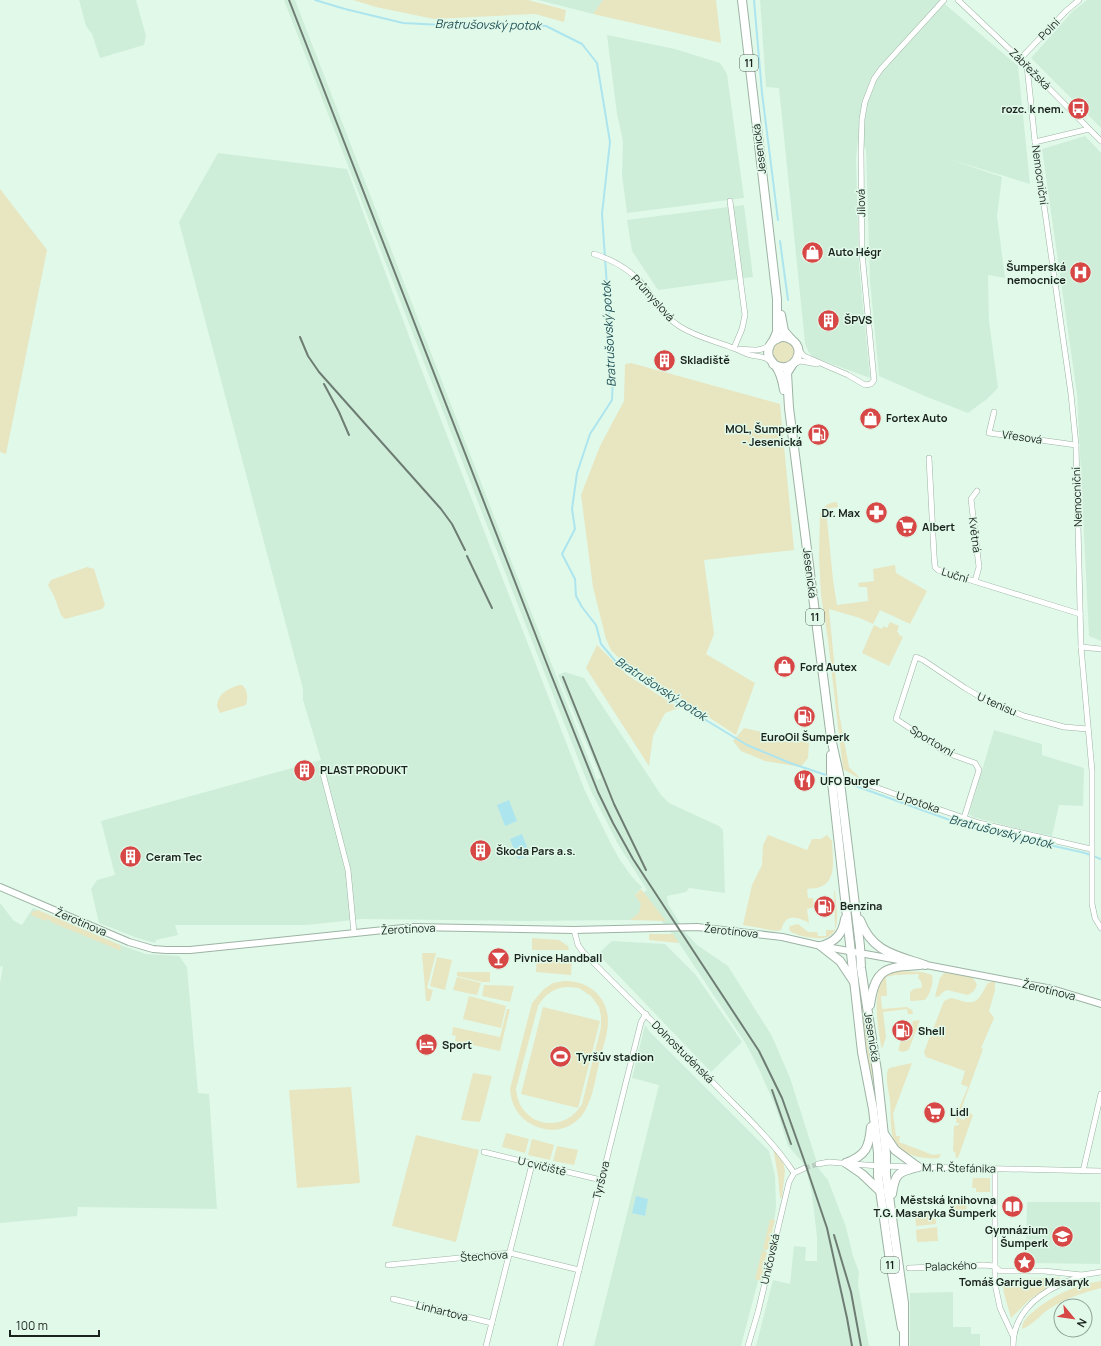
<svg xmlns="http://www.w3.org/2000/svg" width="1101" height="1346" font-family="Manrope,sans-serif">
<rect width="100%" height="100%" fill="#e1f9e9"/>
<g fill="#cfeeda">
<polygon points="79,0 136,0 146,36 144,45 100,58 92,34 86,26"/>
<polygon points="284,0 295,0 514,568 597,780 601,778 558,675 565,672 584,678 661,795 669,803 719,826 723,830 725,893 689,888 686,892 667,896 668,904 686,933 697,945 728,966 772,1036 790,1078 819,1169 828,1180 846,1227 853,1256 859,1272 858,1285 869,1346 756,1346 773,1280 790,1284 794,1246 806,1247 805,1261 817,1261 817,1237 812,1194 807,1173 803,1163 788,1146 776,1108 759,1069 746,1044 679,943 641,895 647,890 618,844 590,789 505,572"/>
<polygon points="538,0 603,0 593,14"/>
<polygon points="760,0 940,0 1018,66 1030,184 949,159 1002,177 997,216 1005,278 988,275 989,321 998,388 987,399 968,413 927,397 879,376 870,281 866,149 858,138 856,159 859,266 870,378 813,357 808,351 805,343 779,88 766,87"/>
<polygon points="1087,0 1101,0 1101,128 1031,58 1073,11"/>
<polygon points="607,35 675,49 720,63 727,74 744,198 627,213 622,175 623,141 617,114"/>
<polygon points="1085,136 1101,153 1101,641 1089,636 1077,394 1042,149"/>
<polygon points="218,153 347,169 419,363 585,791 611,844 620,860 633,878 642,887 635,895 641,904 639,913 630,920 525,921 362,919 307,925 175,925 178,935 156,940 155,943 137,938 99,923 91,889 97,880 115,875 101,821 321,760 303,700 303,689 179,222"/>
<polygon points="744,205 753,277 658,290 632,251 627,220"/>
<polygon points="994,730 1042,744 1042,755 1084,768 1083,806 1059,805 1052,836 1023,830 973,817 969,814"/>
<polygon points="0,903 14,921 22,925 33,908 120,945 146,954 179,956 187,967 198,1093 209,1094 217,1209 78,1207 77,1216 0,1223 0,983 3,966 0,967"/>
<polygon points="612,941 665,944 695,974 742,1042 711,1072 598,954"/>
<polygon points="645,1025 650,1032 769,1151 775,1175 776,1205 775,1216 741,1346 594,1346 659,1085 632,1078"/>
<polygon points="1027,1202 1100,1202 1100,1264 1034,1263 1034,1258 1026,1258 1026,1249 1025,1248 1025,1244 1026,1244"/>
<polygon points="953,1292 953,1327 971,1327 971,1334 980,1334 980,1346 910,1346 910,1293"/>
</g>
<g fill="#e8e5c1" fill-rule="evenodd">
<polygon points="353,0 528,0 566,10 564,22 535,14 434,19 376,7"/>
<polygon points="603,0 716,0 721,43 593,14"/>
<polygon points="0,189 47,250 6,454 0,452"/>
<circle cx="783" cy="352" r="11"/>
<polygon points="631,363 780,404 794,550 704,560 714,634 706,654 755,683 736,735 620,659 611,650 606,639 593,587 581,495 600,446 624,401 625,364"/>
<path d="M837 502 838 507 826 509 833 580 837 605 868 601 867 587H859L858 583 874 581 873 569 895 565 896 573 927 591 910 624 880 610 873 624 860 618 829 609 839 713 849 767 862 780 843 769 828 640 821 595 819 558 820 514C824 505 828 503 837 502Z"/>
<polygon points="87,567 94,569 105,605 102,609 65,619 61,615 54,596 48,585 51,580"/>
<polygon points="890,622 899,626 897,632 899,633 899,635 903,637 889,666 862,653 874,625 882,629 883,626 887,628"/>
<polygon points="597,645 627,675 679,708 665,713 653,736 649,766 586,668"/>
<path d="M239 685H242C248 690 248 698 246 705L220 713 217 706C218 693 228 689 239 685Z"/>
<polygon points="744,728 809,743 808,758 801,767 765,761 741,751 733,741"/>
<path d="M768 835 807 850 812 839H821L827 835 832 841C832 855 838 881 820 887 816 889 811 888 807 889L808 898H813L814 907 807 909 809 923C796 916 786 913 781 930L776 931 743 925 752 885 762 865 763 845Z"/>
<polygon points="641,889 666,921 630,920 639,913 641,904 635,895"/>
<path d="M834 891H835C836 911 845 942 815 938 807 937 797 936 790 931L789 928 790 926 798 924 808 932H817L818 936H826V930H833L835 929Z"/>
<polygon points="38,910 120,945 121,951 51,922 51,921 47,919 46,921 31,915 32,912"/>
<polygon points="649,934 673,934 679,943 649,940"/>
<polygon points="532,938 559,940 568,946 569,950 532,950"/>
<polygon points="422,953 436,953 427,988 433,990 430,1001 426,1001"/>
<polygon points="537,955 572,957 571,975 536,972"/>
<polygon points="437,957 452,960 445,990 430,986"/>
<polygon points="856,969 859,969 867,1042 876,1082 881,1152 873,1081 866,1048"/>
<path d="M900 971 922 972 932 975C934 983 930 994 925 1000L911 1001 910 999V992L914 989 921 988 922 986 921 981 918 978 919 974 895 975 886 977 887 996H881L882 1009 907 1007 912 1010 913 1014H908L907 1009 883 1012 886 1037 882 1049C878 1032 870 984 888 974 891 972 896 972 900 971Z"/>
<polygon points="457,972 490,972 490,982 482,982 457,976"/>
<path d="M944 973C957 974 972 971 977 985L974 991 968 995 947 990 943 992 938 997 935 996 940 978Z"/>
<polygon points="457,977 481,983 477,995 453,990"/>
<path d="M564 981C587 980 608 996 608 1021 608 1035 602 1049 599 1063 593 1088 591 1122 560 1129 551 1131 541 1129 533 1125 518 1118 511 1104 510 1089L532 1003 544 989 553 983ZM569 987 579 988 591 996 599 1007 601 1016V1027L582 1104C564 1135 519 1127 516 1089L538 1006C545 994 555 987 569 987Z"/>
<path d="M995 981V990L989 1011 994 1018 981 1048 983 1049 958 1118 964 1120 968 1112 973 1115 958 1158H956L955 1152 953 1151 954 1126 959 1125V1123H956L957 1119 955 1118 968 1087 961 1084 965 1071 926 1057 924 1052 944 1001 951 998C962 1000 973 1008 981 995 984 991 985 987 988 983Z"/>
<polygon points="484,985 514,986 510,1002 482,996"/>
<polygon points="469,996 506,1006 501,1028 463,1019"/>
<polygon points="543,1007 600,1021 578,1108 521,1094"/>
<polygon points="507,1009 510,1009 500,1051 455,1041 456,1036 452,1035 453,1027 500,1037"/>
<path d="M920 1020 909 1049C906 1052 902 1053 898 1050L902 1038 910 1040 912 1034 909 1033 913 1021Z"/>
<path d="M912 1063 893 1114 896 1136H900L899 1142 933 1155 941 1154 939 1158C924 1160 898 1155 893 1138 890 1127 891 1113 890 1101 889 1091 885 1079 888 1070L889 1068Z"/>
<polygon points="473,1073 492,1076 480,1122 461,1120"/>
<polygon points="351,1087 360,1183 297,1188 289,1090"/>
<polygon points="506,1133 529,1139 525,1153 502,1147"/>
<polygon points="416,1135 479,1150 456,1242 392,1226"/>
<polygon points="532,1139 554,1145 550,1160 528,1155"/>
<polygon points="557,1146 578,1150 574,1165 553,1161"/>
<polygon points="773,1148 783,1162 785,1171 782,1198 780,1198 778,1176"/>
<polygon points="973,1178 990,1178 990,1192 976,1192 976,1188 972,1188"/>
<polygon points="957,1197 967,1197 966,1215 952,1215 952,1201 956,1201"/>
<polygon points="935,1210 936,1224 916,1226 915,1212"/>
<polygon points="770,1219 775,1220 768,1250 763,1249"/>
<polygon points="937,1227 938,1241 917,1242 916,1230"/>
<polygon points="762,1251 767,1252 761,1281 755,1279"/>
<polygon points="1059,1277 1060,1280 1029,1300 1011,1318 1004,1293 1002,1279 1054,1278"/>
<path d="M1101 1281V1288C1082 1293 1066 1298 1049 1309 1040 1315 1033 1325 1022 1329 1022 1321 1028 1316 1034 1311 1053 1295 1076 1285 1101 1281Z"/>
</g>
<g fill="#ade5ef">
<polygon points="509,800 517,821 505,826 497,805"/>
<polygon points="522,834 530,855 518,859 510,839"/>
<polygon points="636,1196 648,1199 645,1216 632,1213"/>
</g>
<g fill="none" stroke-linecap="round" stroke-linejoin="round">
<g stroke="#ade5ef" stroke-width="2">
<polyline points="315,0 345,9 403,23 442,25 530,24 546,26 582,44 597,63 610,142 602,214 613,375 612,400 590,434 577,473 572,509 575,529 562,554 575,579 576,596 582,607 596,625 601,644 617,663 681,705 747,745 790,763 829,776"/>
<polyline points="754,0 762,93 778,220"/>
<polyline points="780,241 788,300"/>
<polyline points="842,781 969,827 1085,853 1101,859"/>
</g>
<polyline stroke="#b9cec0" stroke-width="5" stroke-dasharray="5 2.5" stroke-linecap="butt" points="805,1168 818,1164"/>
<defs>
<g id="minor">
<polyline points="958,0 1020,59 1101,141"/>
<polyline points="1020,59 1066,11 1079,0"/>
<polyline points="1027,66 1035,142 1071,394 1076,445 1081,647 1092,771 1092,904 1095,918 1101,928"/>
<polyline points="1035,142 1089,129"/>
<polyline points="730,201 745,315 742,329 734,348"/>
<path d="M594 254C613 260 630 269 643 285 655 300 663 316 679 326 696 337 715 341 733 348 738 350 743 352 747 354 755 357 764 355 770 361"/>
<path d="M740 349C750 350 762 352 769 345"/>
<polyline points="799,350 804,356 848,375 865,385 871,384 874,380 862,253 861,152 862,119 865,102 874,79 881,69 944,0"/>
<polyline points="794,364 801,361 817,364"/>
<polyline points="994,412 989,433 1076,445"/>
<polyline points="929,458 934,555 935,567 938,570 1080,614"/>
<polyline points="975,581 979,567 971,499 977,491"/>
<polyline points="1081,647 1101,649"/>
<polyline points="322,770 348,870 354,933"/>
<polyline points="861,782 903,797 979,823 1091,849"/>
<polyline points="964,818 979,770 975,763 947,753 896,719 916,657 923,660 965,688 989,702 1024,716 1064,727 1088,729"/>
<path d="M574 930 578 945 583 952C630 1000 678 1046 724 1094 749 1119 775 1144 794 1173"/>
<polyline points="484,1152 601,1180"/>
<polyline points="818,1164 829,1162 878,1166 1101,1171"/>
<polyline points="995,1169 995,1284 1000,1308 1013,1336"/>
<polyline points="1083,1171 1101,1094"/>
<polyline points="388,1265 510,1253 579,1270"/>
<polyline points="994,1266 1000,1271 1044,1271 1082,1275 1101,1272"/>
<polyline points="909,1268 984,1265 994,1266"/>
<polyline points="393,1299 492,1323"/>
<polyline points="486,1346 532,1164"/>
<polyline points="560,1346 641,1022 646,1014"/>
<polyline points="748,1346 758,1312 789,1182 794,1173 805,1168"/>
<path d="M1013 1346C1013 1317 1033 1297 1059 1285 1066 1282 1074 1279 1082 1275"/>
</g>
<g id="tertiary">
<polyline points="0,887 129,942 153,949 166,950 190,950 413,927 574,930 697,927 782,937 821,946 904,961"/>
<polyline points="921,964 1052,989 1101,1004"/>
</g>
<g id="primary">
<polyline points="742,0 777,299 777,332 773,341"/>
<polyline points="781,315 784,331 791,339"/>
<path d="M773 364C792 376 808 351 792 340 787 337 781 336 777 339 773 340 770 344 769 348 765 359 776 363 779 372 782 378 783 384 784 390"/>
<polyline points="792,365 787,373 789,408 831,738 839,774 860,946 861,968 877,1071 886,1154 886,1175 904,1303 904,1346"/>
<polyline points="831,755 831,773 862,1052 873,1109 878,1153 878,1176 891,1268 902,1328"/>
<path d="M860 920C872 952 895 955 925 965"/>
<polyline points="821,946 840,961 854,982"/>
<path d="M821 946C835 942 843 934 845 919"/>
<path d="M870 1005C875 968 886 967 920 965"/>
<polyline points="885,1135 895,1150 918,1167"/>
<path d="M846 1163C866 1155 869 1148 871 1127"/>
<polyline points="846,1163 862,1174 881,1192"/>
<path d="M892 1194C895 1173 898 1172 918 1167"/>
</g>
</defs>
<use href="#minor" stroke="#9db3a4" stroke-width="6"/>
<use href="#tertiary" stroke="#9db3a4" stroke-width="8"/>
<use href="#primary" stroke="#9db3a4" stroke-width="10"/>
<use href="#minor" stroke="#fff" stroke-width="5"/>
<use href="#tertiary" stroke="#fff" stroke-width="6"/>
<use href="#primary" stroke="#fff" stroke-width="8"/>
<g stroke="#6e7d73" stroke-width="2">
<polyline points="289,0 550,672 598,792 613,823 633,859 759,1051 782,1098 804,1160 827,1228 847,1318 852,1346"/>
<polyline points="300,337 308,356 319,372 441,509 452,524 465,550"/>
<polyline points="324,384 339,412 349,435"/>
<polyline points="467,556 492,608"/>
<polyline points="563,677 614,804 646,870"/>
<polyline points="772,1090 791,1144"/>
<polyline points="834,1235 851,1292 861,1346"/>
</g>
</g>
<defs>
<symbol id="bus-disc" viewBox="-11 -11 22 22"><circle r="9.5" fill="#d64745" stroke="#e1f9e9"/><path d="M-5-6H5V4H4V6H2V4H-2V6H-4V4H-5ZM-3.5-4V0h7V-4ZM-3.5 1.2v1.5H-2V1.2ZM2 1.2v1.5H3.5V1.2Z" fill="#fff"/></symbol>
<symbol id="shop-disc" viewBox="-11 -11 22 22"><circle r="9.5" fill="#d64745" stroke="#e1f9e9"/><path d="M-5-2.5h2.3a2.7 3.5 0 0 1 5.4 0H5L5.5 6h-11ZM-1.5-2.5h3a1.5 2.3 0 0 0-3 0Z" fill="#fff"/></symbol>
<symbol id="hospital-disc" viewBox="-11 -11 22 22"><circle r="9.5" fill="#d64745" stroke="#e1f9e9"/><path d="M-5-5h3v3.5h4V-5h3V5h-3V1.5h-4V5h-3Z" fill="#fff"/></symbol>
<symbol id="building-disc" viewBox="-11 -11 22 22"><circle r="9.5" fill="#d64745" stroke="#e1f9e9"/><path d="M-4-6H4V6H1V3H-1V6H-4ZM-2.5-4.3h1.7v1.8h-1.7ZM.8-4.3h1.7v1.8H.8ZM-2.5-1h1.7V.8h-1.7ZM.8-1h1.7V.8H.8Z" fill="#fff"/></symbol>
<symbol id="fuel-disc" viewBox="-11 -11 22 22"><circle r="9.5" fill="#d64745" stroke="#e1f9e9"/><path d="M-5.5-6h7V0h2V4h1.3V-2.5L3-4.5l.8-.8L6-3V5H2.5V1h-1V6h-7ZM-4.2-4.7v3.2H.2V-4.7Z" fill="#fff"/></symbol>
<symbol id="pharmacy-disc" viewBox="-11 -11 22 22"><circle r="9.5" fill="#d64745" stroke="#e1f9e9"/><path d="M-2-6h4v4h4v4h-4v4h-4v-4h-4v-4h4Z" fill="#fff"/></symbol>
<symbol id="supermarket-disc" viewBox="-11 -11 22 22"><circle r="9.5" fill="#d64745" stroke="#e1f9e9"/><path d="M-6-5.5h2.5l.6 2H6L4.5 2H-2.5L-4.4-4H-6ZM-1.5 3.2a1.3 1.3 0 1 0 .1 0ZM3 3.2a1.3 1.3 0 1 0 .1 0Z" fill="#fff"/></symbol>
<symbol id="restaurant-disc" viewBox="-11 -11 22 22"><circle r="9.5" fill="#d64745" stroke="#e1f9e9"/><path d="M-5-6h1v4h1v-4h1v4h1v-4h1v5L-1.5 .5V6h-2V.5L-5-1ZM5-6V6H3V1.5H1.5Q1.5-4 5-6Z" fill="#fff"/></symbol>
<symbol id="bar-disc" viewBox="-11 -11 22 22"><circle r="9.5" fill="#d64745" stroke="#e1f9e9"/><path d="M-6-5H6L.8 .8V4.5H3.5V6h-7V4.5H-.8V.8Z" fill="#fff"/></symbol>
<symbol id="hotel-disc" viewBox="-11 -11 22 22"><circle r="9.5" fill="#d64745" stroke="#e1f9e9"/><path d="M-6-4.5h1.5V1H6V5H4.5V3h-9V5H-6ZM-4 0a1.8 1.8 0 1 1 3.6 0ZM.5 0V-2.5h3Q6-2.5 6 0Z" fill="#fff"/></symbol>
<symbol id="stadium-disc" viewBox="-11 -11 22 22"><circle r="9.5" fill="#d64745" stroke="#e1f9e9"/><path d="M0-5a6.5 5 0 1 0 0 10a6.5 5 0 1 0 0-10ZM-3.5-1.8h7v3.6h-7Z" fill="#fff"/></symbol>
<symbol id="library-disc" viewBox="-11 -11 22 22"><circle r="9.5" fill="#d64745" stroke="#e1f9e9"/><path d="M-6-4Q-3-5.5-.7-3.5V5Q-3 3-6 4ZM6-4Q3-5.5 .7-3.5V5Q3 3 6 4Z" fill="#fff"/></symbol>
<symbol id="school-disc" viewBox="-11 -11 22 22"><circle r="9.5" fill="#d64745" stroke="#e1f9e9"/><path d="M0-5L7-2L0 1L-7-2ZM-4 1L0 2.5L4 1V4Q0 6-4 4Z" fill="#fff"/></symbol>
<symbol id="sight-disc" viewBox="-11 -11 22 22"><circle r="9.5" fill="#d64745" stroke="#e1f9e9"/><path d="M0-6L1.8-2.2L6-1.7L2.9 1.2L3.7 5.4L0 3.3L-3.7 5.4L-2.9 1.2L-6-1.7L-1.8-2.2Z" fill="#fff"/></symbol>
</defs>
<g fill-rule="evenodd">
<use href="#bus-disc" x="1066" y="96" width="25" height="25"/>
<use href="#shop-disc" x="800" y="240" width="25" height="25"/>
<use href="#hospital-disc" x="1068" y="260" width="25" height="25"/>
<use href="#building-disc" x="816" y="308" width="25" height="25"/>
<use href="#building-disc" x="652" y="348" width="25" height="25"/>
<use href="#shop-disc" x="858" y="406" width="25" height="25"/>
<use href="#fuel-disc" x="806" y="422" width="25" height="25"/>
<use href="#pharmacy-disc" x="864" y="500" width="25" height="25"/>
<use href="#supermarket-disc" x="894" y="514" width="25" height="25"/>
<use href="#shop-disc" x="772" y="654" width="25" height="25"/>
<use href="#fuel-disc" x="792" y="704" width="25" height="25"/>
<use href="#building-disc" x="292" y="758" width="25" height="25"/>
<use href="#restaurant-disc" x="792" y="768" width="25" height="25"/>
<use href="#building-disc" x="468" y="838" width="25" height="25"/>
<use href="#building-disc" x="118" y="844" width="25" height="25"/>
<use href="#fuel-disc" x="812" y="894" width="25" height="25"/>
<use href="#bar-disc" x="486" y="946" width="25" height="25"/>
<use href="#fuel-disc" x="890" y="1018" width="25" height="25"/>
<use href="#hotel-disc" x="414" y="1032" width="25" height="25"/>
<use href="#stadium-disc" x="548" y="1044" width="25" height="25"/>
<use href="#supermarket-disc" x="922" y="1100" width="25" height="25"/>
<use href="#library-disc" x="1000" y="1194" width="25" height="25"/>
<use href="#school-disc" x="1050" y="1224" width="25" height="25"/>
<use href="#sight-disc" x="1012" y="1250" width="25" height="25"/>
</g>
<g text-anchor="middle" stroke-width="3" stroke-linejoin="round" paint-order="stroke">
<g fill="#e1f9e9" stroke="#56625a" stroke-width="1">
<rect x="740" y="55" width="18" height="16" rx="3"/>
<rect x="806" y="609" width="18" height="16" rx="3"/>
<rect x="881" y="1257" width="18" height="16" rx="3"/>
</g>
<g font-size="10" font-weight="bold" fill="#1a221d">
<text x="749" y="67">11</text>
<text x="815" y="621">11</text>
<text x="890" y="1269">11</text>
</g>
<g font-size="11" fill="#1a221d" stroke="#e1f9e9">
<text transform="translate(1049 29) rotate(-46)" y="4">Polní</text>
<text transform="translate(1030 69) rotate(45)" y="4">Zábřežská</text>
<text transform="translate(759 149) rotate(-97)" y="4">Jesenická</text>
<text transform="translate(1040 175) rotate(82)" y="4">Nemocniční</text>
<text transform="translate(861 203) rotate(-91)" y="4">Jílová</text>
<text transform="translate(653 298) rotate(48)" y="4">Průmyslová</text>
<text transform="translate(1022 437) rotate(8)" y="4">Vřesová</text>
<text transform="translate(1077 497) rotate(-92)" y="4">Nemocniční</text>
<text transform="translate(975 535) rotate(83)" y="4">Květná</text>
<text transform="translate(810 573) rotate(83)" y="4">Jesenická</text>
<text transform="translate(955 575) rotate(17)" y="4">Luční</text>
<text transform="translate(997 704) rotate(24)" y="4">U tenisu</text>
<text transform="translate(932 741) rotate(31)" y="4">Sportovní</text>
<text transform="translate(918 802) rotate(19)" y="4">U potoka</text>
<text transform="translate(81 922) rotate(23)" y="4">Žerotínova</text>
<text transform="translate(408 929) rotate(-3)" y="4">Žerotínova</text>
<text transform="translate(731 931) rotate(6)" y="4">Žerotínova</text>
<text transform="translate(1049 990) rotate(14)" y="4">Žerotínova</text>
<text transform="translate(872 1037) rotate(81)" y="4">Jesenická</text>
<text transform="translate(683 1052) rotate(45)" y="4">Dolnostudénská</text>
<text transform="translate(542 1166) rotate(14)" y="4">U cvičiště</text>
<text transform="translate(959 1168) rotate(1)" y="4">M. R. Štefánika</text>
<text transform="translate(601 1180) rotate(-76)" y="4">Tyršova</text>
<text transform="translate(484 1256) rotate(-4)" y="4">Štechova</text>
<text transform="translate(770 1259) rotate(-77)" y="4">Uničovská</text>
<text transform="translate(951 1266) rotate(-2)" y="4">Palackého</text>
<text transform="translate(442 1311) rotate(14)" y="4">Linhartova</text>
</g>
<g font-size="11" font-weight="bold" fill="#1a221d" stroke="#e1f9e9" text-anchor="start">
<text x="1064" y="113" text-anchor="end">rozc. k nem.</text>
<text x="828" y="256">Auto Hégr</text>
<text x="1066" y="271" text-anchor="end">Šumperská<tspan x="1066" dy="13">nemocnice</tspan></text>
<text x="844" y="324">ŠPVS</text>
<text x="680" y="364">Skladiště</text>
<text x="886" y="422">Fortex Auto</text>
<text x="802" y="433" text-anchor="end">MOL, Šumperk<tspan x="802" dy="13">- Jesenická</tspan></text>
<text x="860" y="517" text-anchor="end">Dr. Max</text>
<text x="922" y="531">Albert</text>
<text x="800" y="671">Ford Autex</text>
<text x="805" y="741" text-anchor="middle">EuroOil Šumperk</text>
<text x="320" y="774">PLAST PRODUKT</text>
<text x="820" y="785">UFO Burger</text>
<text x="496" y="855">Škoda Pars a.s.</text>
<text x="146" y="861">Ceram Tec</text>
<text x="840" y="910">Benzina</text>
<text x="514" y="962">Pivnice Handball</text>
<text x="918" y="1035">Shell</text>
<text x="442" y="1049">Sport</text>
<text x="576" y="1061">Tyršův stadion</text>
<text x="950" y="1116">Lidl</text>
<text x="996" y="1204" text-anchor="end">Městská knihovna<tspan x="996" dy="13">T.G. Masaryka Šumperk</tspan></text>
<text x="1048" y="1234" text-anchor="end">Gymnázium<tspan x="1048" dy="13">Šumperk</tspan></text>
<text x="1024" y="1286" text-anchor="middle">Tomáš Garrigue Masaryk</text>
</g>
<g font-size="12" font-style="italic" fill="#1e4f56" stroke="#e1f9e9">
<text transform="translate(488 25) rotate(1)" y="4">Bratrušovský potok</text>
<text transform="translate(609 334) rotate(-93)" y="4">Bratrušovský potok</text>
<text transform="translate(661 689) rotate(33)" y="4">Bratrušovský potok</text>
<text transform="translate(1001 832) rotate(14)" y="4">Bratrušovský potok</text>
</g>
</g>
<g transform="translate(1073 1318) rotate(119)"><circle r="19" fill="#e1f9e9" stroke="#91a397"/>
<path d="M0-3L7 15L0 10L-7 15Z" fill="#d64745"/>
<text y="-6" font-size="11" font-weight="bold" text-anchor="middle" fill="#1a221d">N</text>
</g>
<path d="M10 1330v6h89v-6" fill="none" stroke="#1a221d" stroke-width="2"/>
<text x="16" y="1330" font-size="12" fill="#1a221d" stroke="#e1f9e9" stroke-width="3" paint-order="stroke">100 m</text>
</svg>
